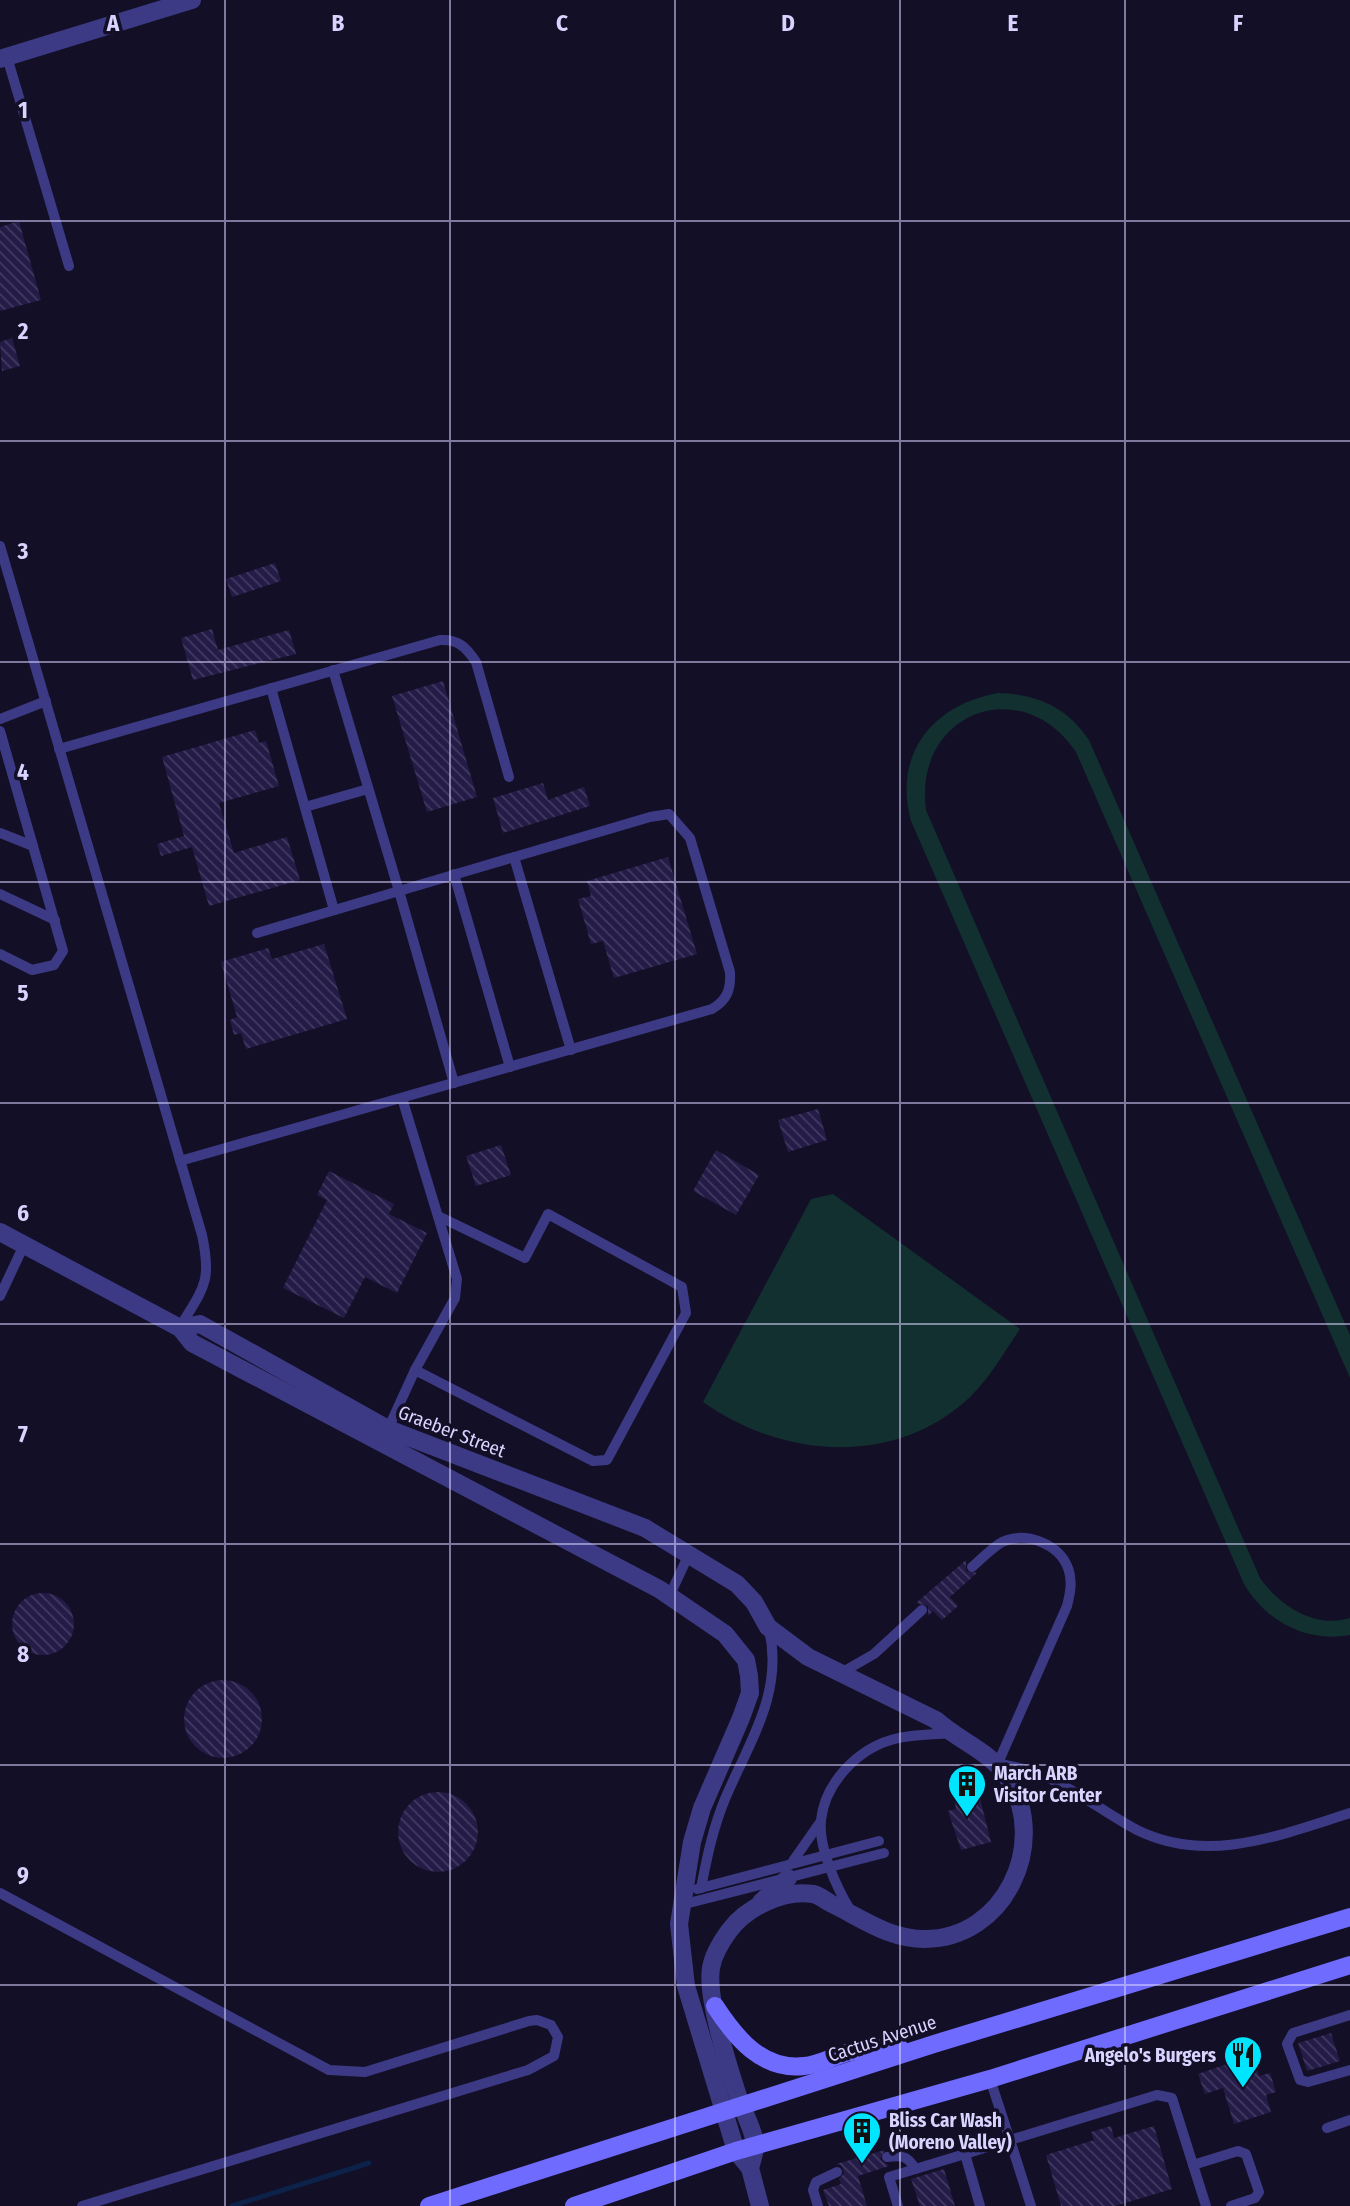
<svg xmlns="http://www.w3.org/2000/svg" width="1350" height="2206" font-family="'Fira Sans Condensed',sans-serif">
<defs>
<pattern id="building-back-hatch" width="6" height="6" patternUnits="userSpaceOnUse" patternTransform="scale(1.75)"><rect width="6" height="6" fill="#241b47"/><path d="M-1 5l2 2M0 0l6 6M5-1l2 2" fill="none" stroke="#433b63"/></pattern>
</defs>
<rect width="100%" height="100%" fill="#130f26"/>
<g fill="#12302f">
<path d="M998 693C1037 694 1067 707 1089 740L1350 1335V1378L1076 752C1021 671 913 713 926 810L1260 1578C1280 1606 1315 1629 1350 1618V1635C1306 1643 1267 1622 1244 1584L911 821C893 754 932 705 998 693Z"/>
<path d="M833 1194 1020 1329C1002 1355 986 1385 961 1405 886 1467 779 1456 703 1402L811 1199Z"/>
</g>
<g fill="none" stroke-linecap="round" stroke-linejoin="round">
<polyline stroke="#0c2248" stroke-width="5" points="232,2206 369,2163"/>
</g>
<g fill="url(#building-back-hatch)">
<polygon points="19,221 41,300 0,311 0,227"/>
<polygon points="12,338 20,366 2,371 0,342"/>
<polygon points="275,563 281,581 232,597 226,579"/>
<polygon points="212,629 218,650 289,630 296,654 193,680 181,638"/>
<polygon points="443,681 477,797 427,812 392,696"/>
<polygon points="255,730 259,743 266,741 279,786 219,803 234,853 287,837 300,880 209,906 192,847 161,856 157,844 184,836 162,757"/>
<polygon points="543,783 548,800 584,787 590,806 503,833 493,798"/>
<polygon points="668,857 697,954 614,978 603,941 591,944 578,899 591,896 587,881"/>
<polygon points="324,944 347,1019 246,1049 241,1033 234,1035 230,1020 237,1017 221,962 268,948 272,959"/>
<polygon points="818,1109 827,1140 788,1152 778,1120"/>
<polygon points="501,1145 511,1175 476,1186 466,1156"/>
<polygon points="716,1150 759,1175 736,1215 693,1191"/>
<polygon points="329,1171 394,1204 389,1214 427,1233 397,1293 365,1277 344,1318 283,1288 327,1200 317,1195"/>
<polygon points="966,1560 966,1571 977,1573 950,1597 958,1606 942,1620 933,1611 928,1616 928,1606 916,1603"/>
<circle cx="43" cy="1624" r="31"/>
<circle cx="223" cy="1719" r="39"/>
<circle cx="438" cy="1832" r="40"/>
<polygon points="979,1794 991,1842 961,1850 948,1811 956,1809 954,1800"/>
<polygon points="1331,2033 1340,2061 1307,2071 1298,2043"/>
<polygon points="1253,2055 1259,2076 1270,2073 1276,2092 1266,2095 1271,2112 1234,2124 1223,2088 1205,2094 1198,2074"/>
<polygon points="1111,2126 1114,2138 1154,2126 1172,2189 1115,2206 1061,2206 1046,2155 1094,2140 1091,2132"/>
<polygon points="885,2150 880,2159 889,2166 858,2176 867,2206 829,2206 823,2190 841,2184 839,2179 844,2173 842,2166 836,2164"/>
<polygon points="944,2169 955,2206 920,2206 911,2179"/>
</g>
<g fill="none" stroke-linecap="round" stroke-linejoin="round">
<g stroke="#3d3a85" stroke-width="10">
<polyline points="7,57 69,266"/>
<path d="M0 546 202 1235C212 1282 204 1287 180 1327"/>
<polyline points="271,688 334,910"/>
<polyline points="0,719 46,701"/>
<polyline points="0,731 63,951 54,965 32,970 0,954"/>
<path d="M59 749 440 640C458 639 466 647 476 662L509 777"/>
<polyline points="305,807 368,789"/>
<polyline points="0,833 33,846"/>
<polyline points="514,857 571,1050"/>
<polyline points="454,874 510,1067"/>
<polyline points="0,894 55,920"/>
<polyline points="257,933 399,891 454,1083"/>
<path d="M180 1161 712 1009C727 1000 731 990 730 972L690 838 669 814 650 817 399 891 333 670"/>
<polyline points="0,1296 24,1245"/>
<polyline points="415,1370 593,1461 607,1460 686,1313 682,1287 548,1214 525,1258 438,1216"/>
<polyline points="388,1429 415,1370 455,1298 457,1279 402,1098"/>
<path d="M972 1567C981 1559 992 1548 1002 1542 1026 1531 1059 1544 1068 1568 1073 1581 1070 1594 1067 1606L998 1763C1010 1766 1022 1768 1034 1772 1070 1785 1103 1812 1137 1830 1208 1865 1280 1835 1350 1813"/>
<polyline points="669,1597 689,1554"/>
<polyline points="841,1673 874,1654 922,1610"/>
<polyline points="793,1861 821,1821"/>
<path d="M701 1888C707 1857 713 1828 725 1799 749 1742 784 1693 769 1629"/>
<polyline points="697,1889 879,1841"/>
<polyline points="0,1893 329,2070 365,2072 529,2021 537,2020 551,2025 558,2037 554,2056 528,2070 82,2206"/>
<polyline points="681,1905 884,1853"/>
<path d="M851 1911C837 1889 818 1847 821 1820 825 1783 857 1750 891 1740 910 1734 931 1735 950 1733"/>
<polyline points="1350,2015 1293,2033 1287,2044 1300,2080 1308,2082 1350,2070"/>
<polyline points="990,2079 1010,2140 1157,2095 1172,2098 1206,2206"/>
<polyline points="1327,2128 1350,2120"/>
<polyline points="965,2154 1010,2140 1031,2206"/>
<path d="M887 2157C900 2155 908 2155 915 2169"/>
<polyline points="1193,2165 1238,2151 1246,2154 1259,2192 1255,2198 1231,2206"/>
<polyline points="818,2206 813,2190 816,2182 837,2172"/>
<polyline points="898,2206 889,2177 965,2154 980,2206"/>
</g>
<polyline stroke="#3d3a85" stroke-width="18" points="0,59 192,0"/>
<g stroke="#3d3a85" stroke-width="18">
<polyline points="0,1232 180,1328 192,1343 659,1589 725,1634 746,1660 749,1676 750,1693 741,1718 702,1808 692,1842 679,1924 686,1986 736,2151 750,2168 760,2206"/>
<path d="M180 1328 200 1324 388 1429 645 1528 737 1584 754 1602 768 1627 808 1657 936 1720C960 1742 991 1751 1009 1780 1049 1844 1004 1939 925 1939 889 1939 863 1919 832 1904 826 1901 819 1895 813 1894 783 1889 746 1908 729 1931 721 1942 713 1955 711 1968 706 1998 730 2072 740 2102 745 2115 756 2135 755 2148 754 2154 752 2162 750 2168"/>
<polyline points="761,1902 788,1878"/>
</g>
<g stroke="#6f6bff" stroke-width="18">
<path d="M715 2006C735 2037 762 2071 804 2066 820 2065 835 2055 851 2052 866 2049 883 2049 899 2047"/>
<polyline points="429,2206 934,2044 1350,1917"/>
<polyline points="574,2206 736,2151 990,2079 1350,1965"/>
</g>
</g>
<path fill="none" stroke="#d9d4ff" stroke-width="2" stroke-opacity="0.55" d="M225 0V2206M450 0V2206M675 0V2206M900 0V2206M1125 0V2206M0 221H1350M0 441H1350M0 662H1350M0 882H1350M0 1103H1350M0 1324H1350M0 1544H1350M0 1765H1350M0 1985H1350"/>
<defs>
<symbol id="building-pin" viewBox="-11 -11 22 30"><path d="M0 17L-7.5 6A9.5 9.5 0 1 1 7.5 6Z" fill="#00e5ff" stroke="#130f26"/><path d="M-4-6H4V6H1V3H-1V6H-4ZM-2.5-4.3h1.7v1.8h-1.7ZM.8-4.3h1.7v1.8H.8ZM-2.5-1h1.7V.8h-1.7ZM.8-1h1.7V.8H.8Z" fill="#111"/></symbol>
<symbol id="restaurant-pin" viewBox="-11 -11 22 30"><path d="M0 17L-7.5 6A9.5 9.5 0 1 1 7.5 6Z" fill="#00e5ff" stroke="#130f26"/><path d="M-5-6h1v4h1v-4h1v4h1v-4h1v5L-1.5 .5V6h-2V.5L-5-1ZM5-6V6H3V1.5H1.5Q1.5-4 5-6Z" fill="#111"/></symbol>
</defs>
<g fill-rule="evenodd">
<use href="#building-pin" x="945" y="1762" width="44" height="60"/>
<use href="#restaurant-pin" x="1221" y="2033" width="44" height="60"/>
<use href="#building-pin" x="840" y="2109" width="44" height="60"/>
</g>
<g text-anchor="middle" stroke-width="7" stroke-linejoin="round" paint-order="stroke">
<g font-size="19" fill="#d9d4ff" stroke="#130f26">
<text transform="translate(452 1431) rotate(21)" y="7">Graeber Street</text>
<text transform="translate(882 2038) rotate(-18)" y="7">Cactus Avenue</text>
</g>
<g font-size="19" font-weight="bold" fill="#d9d4ff" stroke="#130f26" text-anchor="start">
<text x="994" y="1780">March ARB<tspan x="994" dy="22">Visitor Center</tspan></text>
<text x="1216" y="2062" text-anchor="end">Angelo's Burgers</text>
<text x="889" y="2127">Bliss Car Wash<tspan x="889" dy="22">(Moreno Valley)</tspan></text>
</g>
</g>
<g font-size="23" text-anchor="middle" font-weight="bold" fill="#d9d4ff" stroke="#130f26" stroke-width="7" stroke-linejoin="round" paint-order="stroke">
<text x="113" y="31">A</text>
<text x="338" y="31">B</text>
<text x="562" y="31">C</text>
<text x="788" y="31">D</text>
<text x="1013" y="31">E</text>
<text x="1238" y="31">F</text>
<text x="23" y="118">1</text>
<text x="23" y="339">2</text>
<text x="23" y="559">3</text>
<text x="23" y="780">4</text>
<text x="23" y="1001">5</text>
<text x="23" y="1221">6</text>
<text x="23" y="1442">7</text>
<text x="23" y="1662">8</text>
<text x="23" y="1883">9</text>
</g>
</svg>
